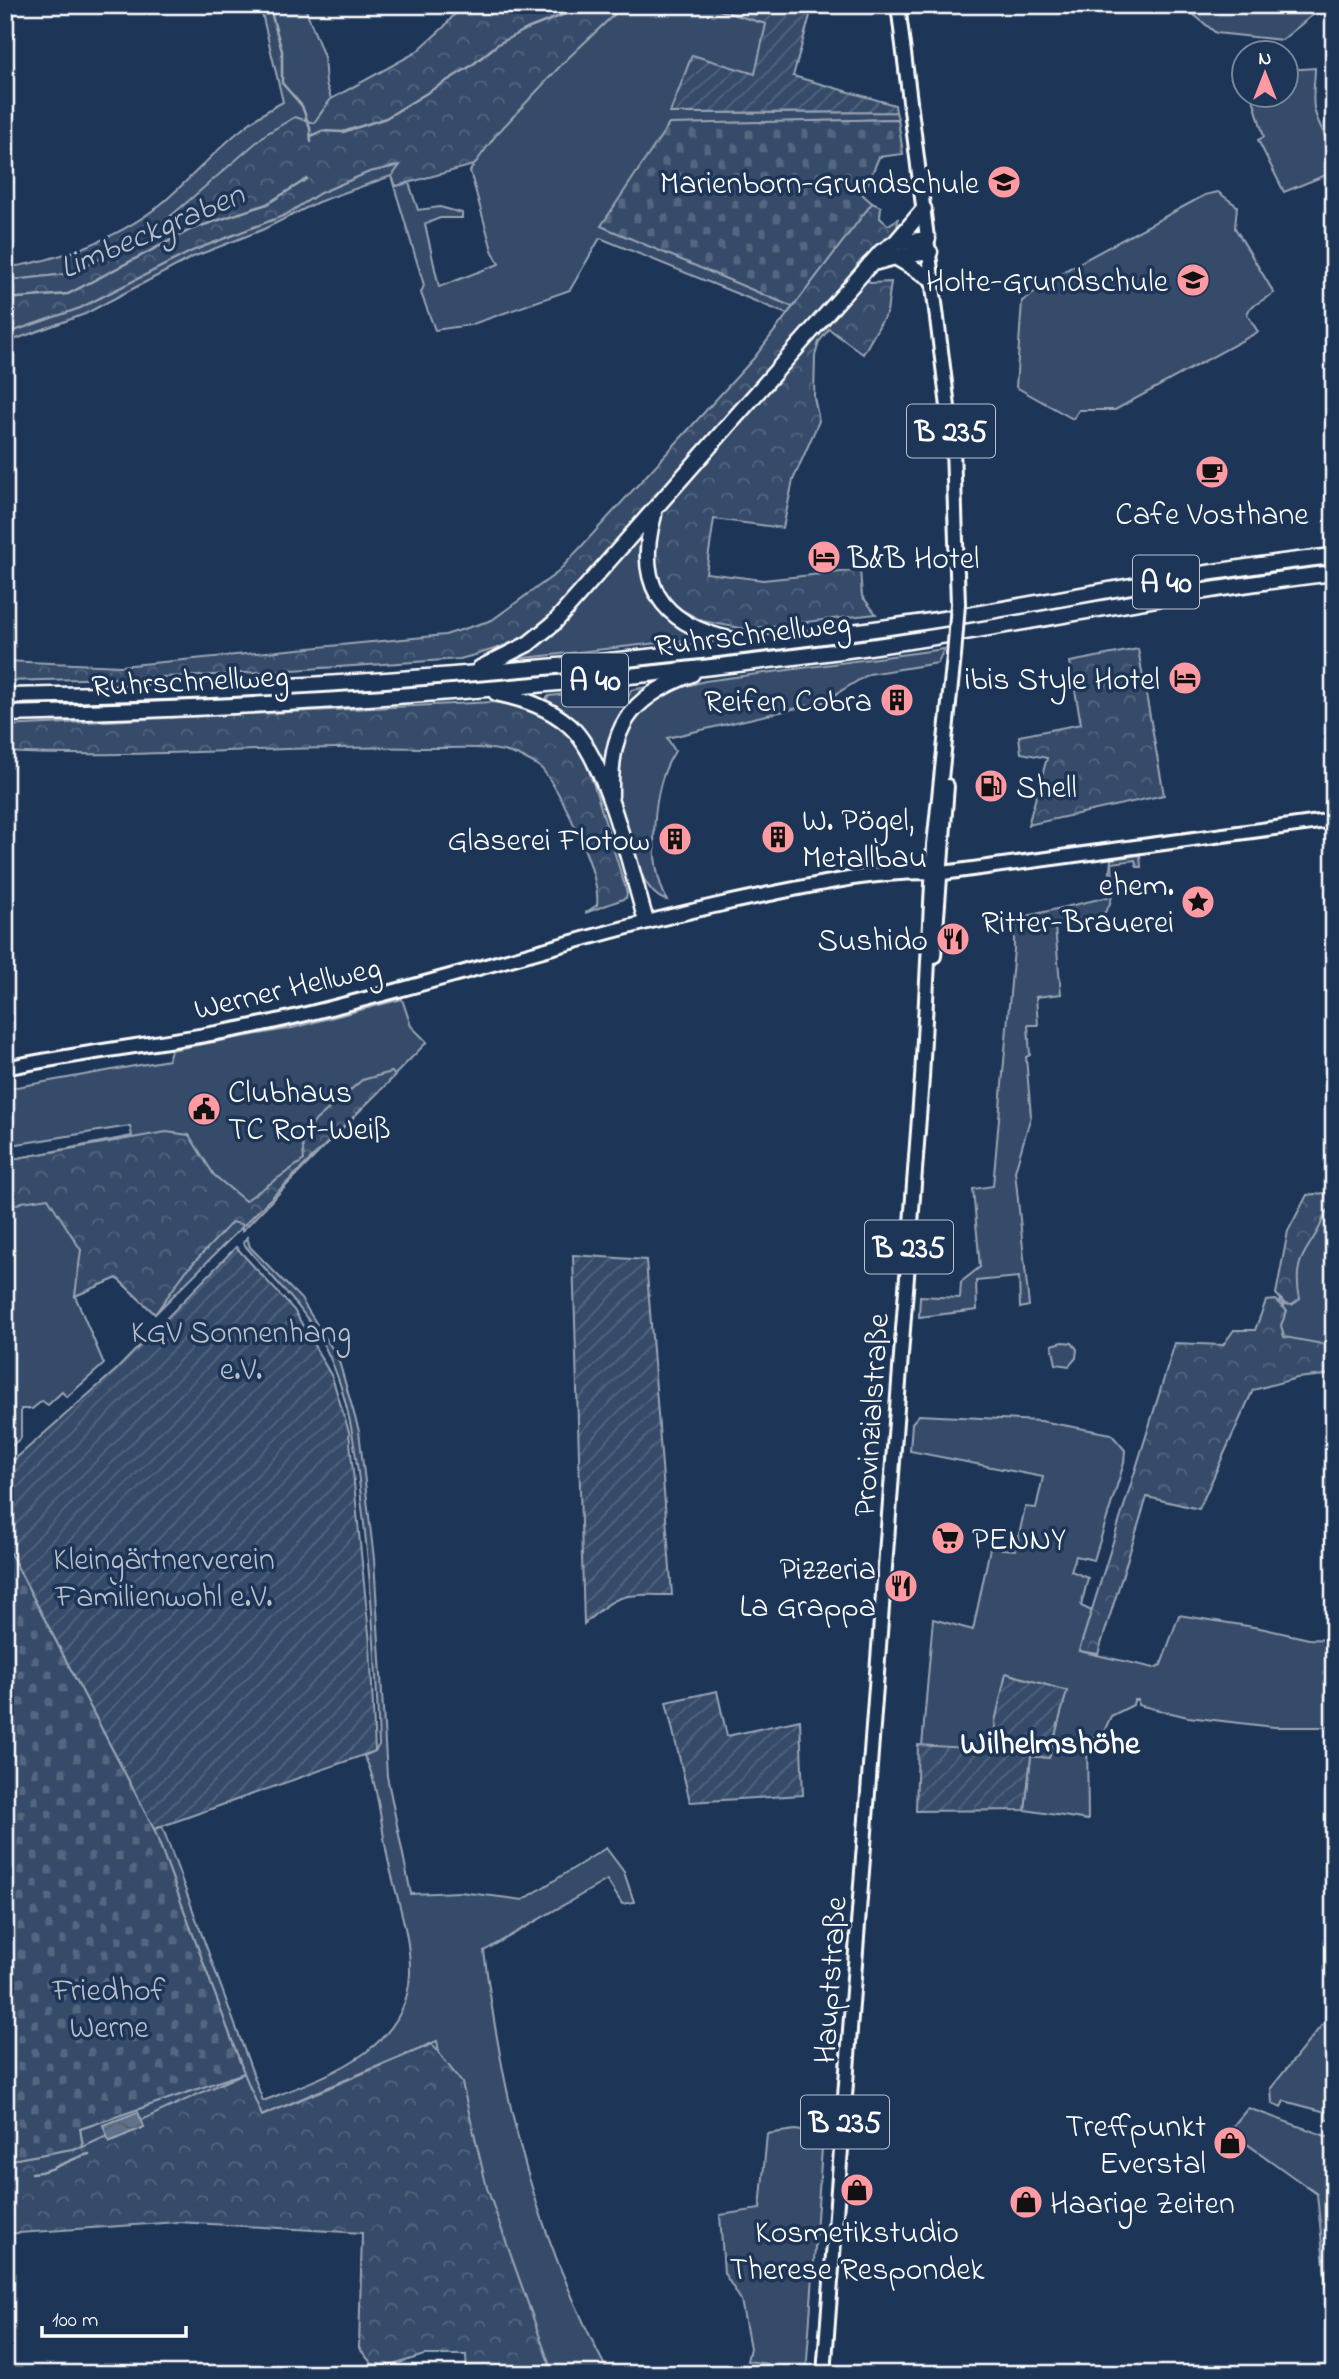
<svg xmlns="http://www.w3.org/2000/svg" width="1339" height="2379" font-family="'Indie Flower',sans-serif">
<defs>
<pattern id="forest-crowns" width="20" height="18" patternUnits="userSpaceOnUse" patternTransform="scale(1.75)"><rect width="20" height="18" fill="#364b69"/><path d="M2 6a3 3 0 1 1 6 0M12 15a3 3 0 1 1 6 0" fill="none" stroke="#546680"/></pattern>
<pattern id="cemetery-stones" width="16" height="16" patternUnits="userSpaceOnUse" patternTransform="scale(1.75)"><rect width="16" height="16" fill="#364b69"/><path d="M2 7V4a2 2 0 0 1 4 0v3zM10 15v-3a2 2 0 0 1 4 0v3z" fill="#546680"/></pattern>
<pattern id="garden-furrows" width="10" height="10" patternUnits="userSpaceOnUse" patternTransform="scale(1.75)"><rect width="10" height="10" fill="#364b69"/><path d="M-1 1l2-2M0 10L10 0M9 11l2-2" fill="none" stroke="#546680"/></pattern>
<pattern id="water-waves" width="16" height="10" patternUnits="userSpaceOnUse" patternTransform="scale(1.75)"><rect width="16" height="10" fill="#617289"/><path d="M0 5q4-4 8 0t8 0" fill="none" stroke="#555d67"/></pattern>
</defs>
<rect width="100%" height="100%" fill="#1d3557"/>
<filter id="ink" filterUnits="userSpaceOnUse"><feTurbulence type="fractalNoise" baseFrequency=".0143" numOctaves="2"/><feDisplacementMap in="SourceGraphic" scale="14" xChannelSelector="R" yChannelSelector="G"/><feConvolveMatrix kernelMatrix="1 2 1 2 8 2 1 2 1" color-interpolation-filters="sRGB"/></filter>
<g filter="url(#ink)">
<g fill="#364b69" stroke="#9aa5b4" stroke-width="2">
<path d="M260 5H304L324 57 326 83 331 99 314 123 193 198 164 222 96 261 66 274 5 281V268C61 260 125 236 167 199 206 164 236 126 283 102Z"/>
<path d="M624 5H702L767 24 755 75 671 113 896 112 898 119 669 125 602 226 793 307 787 314 600 238 570 290 470 325 435 330 421 293 424 285 391 176 318 202 262 230 193 257 85 314 5 343V334L80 308 192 251 285 215 320 193 369 172 401 165 396 186 409 183 418 210 440 207 462 213V218H440L425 224 439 287 499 264 492 250 470 171C508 108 571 56 624 5Z"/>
<polygon points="1205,5 1325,5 1282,40 1216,33 1193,14"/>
<path d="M1315 68C1315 80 1312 96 1314 108 1318 130 1339 150 1331 173L1284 192 1258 140 1264 137 1252 95 1286 94 1287 70Z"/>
<polygon points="1218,192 1237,206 1235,228 1274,293 1250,308 1247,314 1258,332 1115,410 1079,410 1073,419 1016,387 1022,301 1066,270 1205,195"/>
<path d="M641 533C633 588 656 613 702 638L507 660 550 637Z"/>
<path d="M944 649 938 663 869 674 836 694 832 700 667 738 675 751C651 788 647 861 667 900 638 896 618 810 615 783 614 762 621 734 634 717 651 696 681 687 705 681Z"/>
<path d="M665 684C628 708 605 723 605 772L543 702 549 696 628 687 626 694 619 698H628L631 690Z"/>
<path d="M1140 855 1141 867H1137L1135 860 1112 863C1116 918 1106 920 1055 927L1061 994 1036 997 1038 1025H1028L1030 1055 1026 1057 1031 1116 1015 1171 1029 1306 1020 1308 1019 1277 976 1281 977 1310 919 1317 920 1296 960 1298 961 1282 980 1267 973 1189 993 1186 1014 949V919L1108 897 1111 859Z"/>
<polygon points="402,999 411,1026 427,1042 242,1231 242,1227 155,1314 117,1278 75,1296 104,1364 67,1397 62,1392 48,1405 42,1401 32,1409 21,1409 21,1438 5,1451 5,1147 9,1160 132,1136 130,1126 5,1146 5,1089 168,1060 171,1050 292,1028"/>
<polygon points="1334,1193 1334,1354 1265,1348 1285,1304 1279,1305 1318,1194"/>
<path d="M247 1237 250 1247 301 1299 338 1358 359 1431 374 1559 387 1776 411 1894 460 1892 523 1900 606 1848 624 1872 634 1902 622 1904 607 1880 484 1951C504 2108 535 2233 609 2374H545L441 2063 437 2041 261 2116 5 2161 83 2146 80 2129 244 2073 154 1829 162 1826 263 2101C323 2077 407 2052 410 1974 411 1937 397 1899 389 1864 382 1835 378 1779 364 1756L375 1751 379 1745C376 1665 372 1586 362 1507 356 1450 349 1389 320 1338 299 1302 269 1275 243 1243Z"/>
<polygon points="1063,1342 1072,1343 1077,1349 1076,1358 1069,1366 1056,1364 1052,1345"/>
<polygon points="919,1415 1041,1421 1111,1434 1125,1450 1124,1463 1094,1560 1076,1556 1071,1571 1088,1578 1081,1606 1092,1611 1079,1651 1154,1668 1161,1665 1179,1615 1260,1628 1309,1639 1334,1640 1334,1727 1274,1727 1188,1717 1138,1705 1138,1700 1134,1700 1133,1705 1111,1716 1102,1736 1087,1737 1088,1820 1025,1810 1031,1756 1049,1758 1067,1690 1005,1687 995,1722 1000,1751 922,1746 933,1619 973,1630 990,1548 1016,1550 1025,1507 1036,1508 1043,1477 910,1451 912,1423"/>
<polygon points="1334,2010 1334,2119 1326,2120 1326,2112 1284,2101 1281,2107 1272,2103 1271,2088"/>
<polygon points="1248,2108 1334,2139 1334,2290 1326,2285 1317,2194 1229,2131"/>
<polygon points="795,2130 823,2134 806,2374 767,2374 768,2364 747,2361 750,2348 741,2300 724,2273 720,2215 760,2209 767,2134"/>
</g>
<g fill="url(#forest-crowns)" stroke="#9aa5b4" stroke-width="2">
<polygon points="462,5 624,5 564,62 496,135 474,165 396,186 392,176 400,165 369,172 320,193 285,215 192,251 80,308 5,334 5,281 66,274 96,261 164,222 266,134 295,117 314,123 331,99 415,53 444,27"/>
<path d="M872 203 881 207 880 218 888 225 898 219 897 230 857 264 870 283 891 282 887 312 863 354 829 329 819 342 815 356 814 397 819 421 793 480 783 528 714 519 706 573 763 580 860 570 862 596 876 614 746 629 702 621 673 605 659 586 651 546 661 520 646 509C613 546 566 610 526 635 505 647 483 653 460 659L199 676 5 681V661L121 666 445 635 492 620 557 573 754 358Z"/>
<polygon points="1138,649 1164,795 1028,825 1047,758 1021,753 1019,736 1081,724 1070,662"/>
<path d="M493 702C570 714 579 735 600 805 609 834 618 863 627 893L626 898 585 913 597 905C601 874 562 794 542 769 537 764 526 759 519 756 492 744 454 749 424 748 284 744 145 760 5 752V726Z"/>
<polygon points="392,1072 395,1076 244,1225 232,1222 186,1271 155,1314 117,1278 75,1296 81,1250 48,1198 22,1202 5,1209 6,1160 166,1132 189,1135 214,1175 245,1201 304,1160 302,1139 316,1120 362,1080"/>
<path d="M1334 1192V1210L1326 1211C1315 1250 1290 1251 1300 1299L1292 1305 1285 1304 1276 1294 1288 1231 1307 1195Z"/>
<polygon points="1276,1300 1287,1311 1281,1325 1284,1337 1334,1346 1334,1374 1297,1378 1253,1390 1199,1509 1147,1497 1098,1654 1079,1651 1175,1343 1223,1345 1234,1330 1255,1330 1266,1301"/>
<polygon points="432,2044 462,2083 487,2188 553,2374 467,2374 466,2355 424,2355 393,2365 372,2364 359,2348 362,2233 178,2222 5,2234 5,2161 83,2147 244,2073 262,2116"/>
</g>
<g fill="url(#cemetery-stones)" stroke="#9aa5b4" stroke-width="2">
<polygon points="898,119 903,154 879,157 863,195 872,203 793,307 601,226 669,124"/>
<polygon points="5,1543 154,1829 244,2073 80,2129 83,2147 5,2161"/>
</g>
<g fill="url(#garden-furrows)" stroke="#9aa5b4" stroke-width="2">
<polygon points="702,5 813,5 793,76 895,105 896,112 670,113 692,55 755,74 766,24"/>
<polygon points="236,1247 294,1310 332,1377 349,1432 370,1644 375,1751 154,1829 5,1543 5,1468 116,1370"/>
<path d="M573 1255 646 1260 672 1595C625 1595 619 1591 584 1624Z"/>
<polygon points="1006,1673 1067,1691 1049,1758 1031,1756 1025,1810 916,1811 918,1745 1000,1750 995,1722"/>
<polygon points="717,1691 727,1736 800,1720 803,1795 690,1802 666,1702"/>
</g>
<polygon fill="url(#water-waves)" stroke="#a0aab8" stroke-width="2" points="138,2112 144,2127 109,2142 103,2125"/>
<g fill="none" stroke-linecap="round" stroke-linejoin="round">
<g stroke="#a0aab8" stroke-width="2.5">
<polyline points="269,5 282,51 282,83 302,106 310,128 311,142"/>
<polyline points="311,136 322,131 343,132 386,118 471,66 498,44 527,29 588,5"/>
<polyline points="5,299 68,294 192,229 267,204 307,179"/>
<path d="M32 2173C53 2172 68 2159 89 2154"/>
</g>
<defs>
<g id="major">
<polyline points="898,5 953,447 958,604"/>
<polyline points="934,956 947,786"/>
<path d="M5 1068C102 1048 201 1040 298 1016 453 979 603 928 760 896 819 884 883 869 943 873L1334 820"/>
<polyline points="824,2374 922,1078 934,845 954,656"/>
</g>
<g id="highway">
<polyline points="895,243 924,209"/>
<polyline points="895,257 930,252"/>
<polyline points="870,264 895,257 934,280"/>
<path d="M654 515C632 593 670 630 745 642"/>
<polyline points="480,668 528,644 554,623 881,252 895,243 928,239"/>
<path d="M496 693C523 699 549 707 570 726 607 760 631 871 646 921"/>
<path d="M5 696C301 692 596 668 889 627 1038 607 1185 571 1334 556"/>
<path d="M5 714C292 708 578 687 863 648 1020 626 1176 591 1334 573"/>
<path d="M611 796C610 728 627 699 692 674"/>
</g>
</defs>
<use href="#major" stroke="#fff" stroke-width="18"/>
<use href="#highway" stroke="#fff" stroke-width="19"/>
<use href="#major" stroke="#1d3557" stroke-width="12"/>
<use href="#highway" stroke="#1d3557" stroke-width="14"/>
<defs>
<polyline id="major-bridge" points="954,656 958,604"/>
</defs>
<use href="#major-bridge" stroke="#fff" stroke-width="18" stroke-linecap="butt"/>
<use href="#major-bridge" stroke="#1d3557" stroke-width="12"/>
</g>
</g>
<defs>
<symbol id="school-disc" viewBox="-11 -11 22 22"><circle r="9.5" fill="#ff9aa2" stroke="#1d3557"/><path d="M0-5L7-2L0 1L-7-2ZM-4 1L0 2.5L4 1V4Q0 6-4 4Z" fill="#111"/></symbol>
<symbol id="cafe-disc" viewBox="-11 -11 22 22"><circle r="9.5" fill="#ff9aa2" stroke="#1d3557"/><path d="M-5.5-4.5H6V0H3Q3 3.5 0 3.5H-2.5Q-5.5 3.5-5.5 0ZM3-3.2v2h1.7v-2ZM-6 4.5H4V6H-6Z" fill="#111"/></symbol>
<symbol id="hotel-disc" viewBox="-11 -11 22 22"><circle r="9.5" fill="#ff9aa2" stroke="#1d3557"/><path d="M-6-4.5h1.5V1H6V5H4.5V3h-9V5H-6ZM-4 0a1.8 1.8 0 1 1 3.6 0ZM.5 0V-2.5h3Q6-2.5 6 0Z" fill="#111"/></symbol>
<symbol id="building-disc" viewBox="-11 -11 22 22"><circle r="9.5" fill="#ff9aa2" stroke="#1d3557"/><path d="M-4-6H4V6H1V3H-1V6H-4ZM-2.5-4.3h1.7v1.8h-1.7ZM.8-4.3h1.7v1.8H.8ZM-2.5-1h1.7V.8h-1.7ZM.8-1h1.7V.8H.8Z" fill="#111"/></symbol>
<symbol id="fuel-disc" viewBox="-11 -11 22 22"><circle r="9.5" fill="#ff9aa2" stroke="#1d3557"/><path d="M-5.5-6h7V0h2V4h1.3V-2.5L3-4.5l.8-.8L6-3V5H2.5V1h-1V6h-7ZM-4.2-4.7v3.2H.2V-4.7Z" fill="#111"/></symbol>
<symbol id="sight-disc" viewBox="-11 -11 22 22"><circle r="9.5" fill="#ff9aa2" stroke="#1d3557"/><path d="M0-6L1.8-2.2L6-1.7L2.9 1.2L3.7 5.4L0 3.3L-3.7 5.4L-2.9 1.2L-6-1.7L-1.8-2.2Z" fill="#111"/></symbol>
<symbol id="restaurant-disc" viewBox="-11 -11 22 22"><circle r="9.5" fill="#ff9aa2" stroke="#1d3557"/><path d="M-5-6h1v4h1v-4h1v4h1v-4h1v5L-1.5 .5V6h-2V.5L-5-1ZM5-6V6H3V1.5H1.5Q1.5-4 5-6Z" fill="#111"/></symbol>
<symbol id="civic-disc" viewBox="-11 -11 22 22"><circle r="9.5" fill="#ff9aa2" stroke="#1d3557"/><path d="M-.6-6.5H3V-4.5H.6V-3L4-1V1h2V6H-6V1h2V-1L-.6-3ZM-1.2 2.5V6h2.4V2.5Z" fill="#111"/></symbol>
<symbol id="supermarket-disc" viewBox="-11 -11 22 22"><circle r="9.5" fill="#ff9aa2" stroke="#1d3557"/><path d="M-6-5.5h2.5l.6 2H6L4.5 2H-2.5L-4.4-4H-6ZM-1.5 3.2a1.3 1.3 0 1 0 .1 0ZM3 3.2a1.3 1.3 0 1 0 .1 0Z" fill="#111"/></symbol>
<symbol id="shop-disc" viewBox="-11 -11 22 22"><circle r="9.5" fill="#ff9aa2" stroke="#1d3557"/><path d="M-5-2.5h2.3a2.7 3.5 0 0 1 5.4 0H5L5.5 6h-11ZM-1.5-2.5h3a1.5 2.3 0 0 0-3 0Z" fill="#111"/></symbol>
</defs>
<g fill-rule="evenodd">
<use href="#school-disc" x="985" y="163" width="38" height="38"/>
<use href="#school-disc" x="1174" y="261" width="38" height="38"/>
<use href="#cafe-disc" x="1193" y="453" width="38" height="38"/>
<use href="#hotel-disc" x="805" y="538" width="38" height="38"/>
<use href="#hotel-disc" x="1166" y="659" width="38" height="38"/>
<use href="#building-disc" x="878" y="681" width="38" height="38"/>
<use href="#fuel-disc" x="972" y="767" width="38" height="38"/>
<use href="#building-disc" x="759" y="818" width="38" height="38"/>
<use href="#building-disc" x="656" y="820" width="38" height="38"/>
<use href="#sight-disc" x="1179" y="883" width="38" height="38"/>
<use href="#restaurant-disc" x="934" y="920" width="38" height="38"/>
<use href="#civic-disc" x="185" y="1090" width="38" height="38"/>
<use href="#supermarket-disc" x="929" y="1519" width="38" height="38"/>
<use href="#restaurant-disc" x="882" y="1567" width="38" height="38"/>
<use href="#shop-disc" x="1211" y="2124" width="38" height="38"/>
<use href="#shop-disc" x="838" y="2171" width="38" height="38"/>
<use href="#shop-disc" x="1007" y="2183" width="38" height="38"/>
</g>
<g text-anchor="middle" stroke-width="7" stroke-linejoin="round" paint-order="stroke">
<g fill="#1d3557" stroke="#bbc2cd" stroke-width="2">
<rect x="907" y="404.5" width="88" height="53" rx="5"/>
<rect x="1133" y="555.5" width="66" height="53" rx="5"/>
<rect x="562" y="653.5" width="66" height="53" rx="5"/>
<rect x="865" y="1220.5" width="88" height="53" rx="5"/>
<rect x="801" y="2095.5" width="88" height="53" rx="5"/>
</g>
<g font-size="30" font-weight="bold" fill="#fff">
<text x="951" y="441">B 235</text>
<text x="1166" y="592">A 40</text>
<text x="595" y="690">A 40</text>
<text x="909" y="1257">B 235</text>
<text x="845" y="2132">B 235</text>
</g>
<g font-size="32" fill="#fff" stroke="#1d3557" text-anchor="end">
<text x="979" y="193">Marienborn-Grundschule</text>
<text x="1168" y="291">Holte-Grundschule</text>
<text x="1212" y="524" text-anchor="middle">Cafe Vosthane</text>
<text x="848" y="568" text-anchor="start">B&amp;B Hotel</text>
<text x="1160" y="689">ibis Style Hotel</text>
<text x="872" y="711">Reifen Cobra</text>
<text x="1016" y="797" text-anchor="start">Shell</text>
<text x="802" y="830" text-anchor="start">W. Pögel,<tspan x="802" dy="37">Metallbau</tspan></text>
<text x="650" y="850">Glaserei Flotow</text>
<text x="1174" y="895">ehem.<tspan x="1174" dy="37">Ritter-Brauerei</tspan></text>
<text x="928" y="950">Sushido</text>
<text x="228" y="1102" text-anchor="start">Clubhaus<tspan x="228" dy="37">TC Rot-Weiß</tspan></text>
<text x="972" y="1549" text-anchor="start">PENNY</text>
<text x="876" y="1579">Pizzeria<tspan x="876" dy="37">La Grappa</tspan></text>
<text x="1206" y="2136">Treffpunkt<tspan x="1206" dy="37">Everstal</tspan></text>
<text x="1050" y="2213" text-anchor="start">Haarige Zeiten</text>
<text x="857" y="2242" text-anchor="middle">Kosmetikstudio<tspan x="857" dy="37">Therese Respondek</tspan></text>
</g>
<g font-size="32" fill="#fff" stroke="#1d3557">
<text transform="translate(752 633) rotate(-7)" y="11">Ruhrschnellweg</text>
<text transform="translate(190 680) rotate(-3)" y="11">Ruhrschnellweg</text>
<text transform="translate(287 987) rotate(-13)" y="11">Werner Hellweg</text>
<text transform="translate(870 1415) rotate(-86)" y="11">Provinzialstraße</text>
<text transform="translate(829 1980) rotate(-86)" y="11">Hauptstraße</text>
</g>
<g font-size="32" fill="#b9c0ca" stroke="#1d3557">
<text x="241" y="1342">KGV Sonnenhang<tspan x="241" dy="37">e.V.</tspan></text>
<text x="164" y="1569">Kleingärtnerverein<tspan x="164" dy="37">Familienwohl e.V.</tspan></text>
<text x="109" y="2000">Friedhof<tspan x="109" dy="37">Werne</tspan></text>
</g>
<g font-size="33" font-style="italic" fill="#b8c0ca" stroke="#1d3557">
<text transform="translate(151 229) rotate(-23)" y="12">Limbeckgraben</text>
</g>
<g font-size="33" font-weight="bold" fill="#fff" stroke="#1d3557">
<text x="1050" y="1753">Wilhelmshöhe</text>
</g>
</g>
<rect width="1339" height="2379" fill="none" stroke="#1d3557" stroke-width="28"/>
<rect x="14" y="14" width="1311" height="2351" fill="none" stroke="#fff" stroke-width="2.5" filter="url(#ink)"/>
<g transform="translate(1265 74)"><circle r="33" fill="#1d3557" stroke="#77869a" stroke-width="2"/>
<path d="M0-5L12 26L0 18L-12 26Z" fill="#ff9aa2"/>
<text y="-10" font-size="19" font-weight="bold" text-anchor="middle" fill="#ffffff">N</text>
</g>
<path d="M42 2326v10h144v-10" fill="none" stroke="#ffffff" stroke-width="3.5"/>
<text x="52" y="2326" font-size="21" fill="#ffffff" stroke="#1d3557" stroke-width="5" paint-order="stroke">100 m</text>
</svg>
